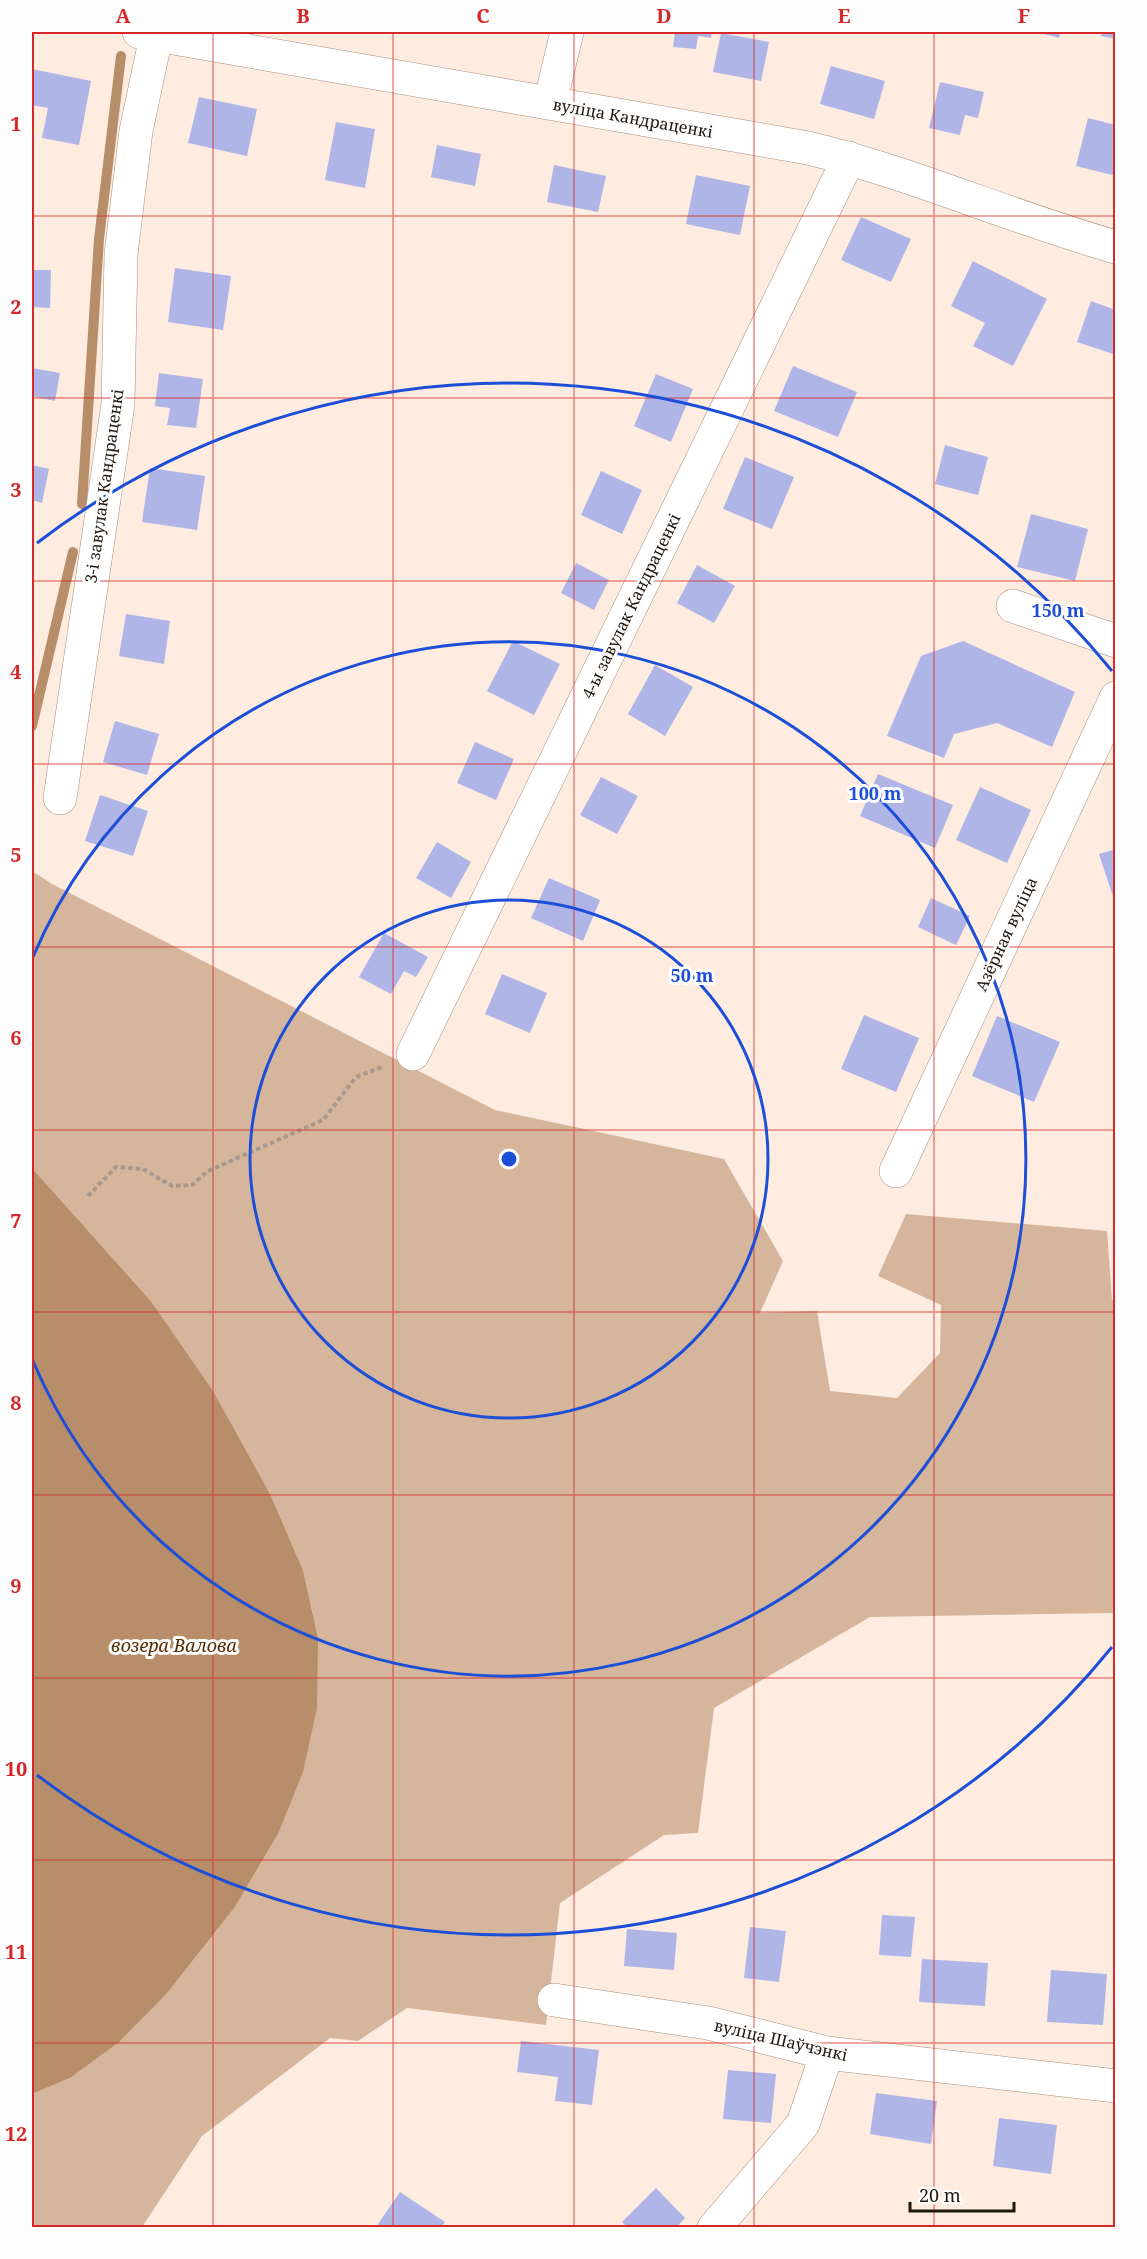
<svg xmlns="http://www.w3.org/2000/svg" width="1147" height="2259" font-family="'Noto Serif',serif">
<rect width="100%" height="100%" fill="#fdecdf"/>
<polygon fill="#d5b69d" points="32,871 52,884 495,1110 724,1159 783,1261 760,1313 817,1311 830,1391 897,1398 940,1353 941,1305 878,1276 906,1214 1107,1231 1112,1300 1115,1300 1115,1613 870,1617 714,1708 698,1833 664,1835 560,1903 546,2025 407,2008 358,2041 330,2038 202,2136 142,2227 32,2227 32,2094 70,2078 168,1992 235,1907 278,1834 318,1638 303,1570 271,1496 150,1300 32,1168"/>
<polygon fill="#b88d6a" points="32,1168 150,1300 213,1391 271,1496 303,1570 318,1638 317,1708 303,1772 278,1834 235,1907 168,1992 119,2042 70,2078 32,2094"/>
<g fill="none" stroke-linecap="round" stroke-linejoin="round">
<g stroke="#b88d6a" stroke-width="10">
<polyline points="82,504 99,239 121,56"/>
<polyline points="32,726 73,552"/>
</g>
</g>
<g fill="#afb5e7">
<polygon points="675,32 712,32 711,38 698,36 696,49 673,47"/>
<polygon points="1038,32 1061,32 1059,38"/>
<polygon points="1102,32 1116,32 1116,39 1101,36"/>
<polygon points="721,33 769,42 761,81 713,72"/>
<polygon points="831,66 885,81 874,119 820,104"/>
<polygon points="32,69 91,81 79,145 42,138 48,108 32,105"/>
<polygon points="940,82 984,92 978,118 965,115 960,135 929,128"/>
<polygon points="199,97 257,109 247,156 188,143"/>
<polygon points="1088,118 1116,125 1116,176 1076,166"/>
<polygon points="336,122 375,129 365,188 325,180"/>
<polygon points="437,145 481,154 475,186 431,177"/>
<polygon points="554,165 606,176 598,212 547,202"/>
<polygon points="696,175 750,186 740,235 686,224"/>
<polygon points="861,217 911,239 891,282 841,260"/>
<polygon points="973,261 1047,299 1013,366 973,346 985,323 951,306"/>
<polygon points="175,268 231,276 223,330 168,322"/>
<polygon points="32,270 51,270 50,308 32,307"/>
<polygon points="1091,301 1116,310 1116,355 1077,342"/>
<polygon points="793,366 857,392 838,437 774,411"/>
<polygon points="32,368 60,373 55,401 32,396"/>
<polygon points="159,373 203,379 196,428 167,425 170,408 155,406"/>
<polygon points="656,374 693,389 671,442 634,426"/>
<polygon points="945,445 988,457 978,495 935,484"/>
<polygon points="745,457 794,477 772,529 723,509"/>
<polygon points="32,465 49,469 42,503 32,500"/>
<polygon points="150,468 205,476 197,530 142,522"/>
<polygon points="601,471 642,490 622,534 581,515"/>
<polygon points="1031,514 1088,529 1075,581 1017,567"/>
<polygon points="576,563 609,580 594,610 561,593"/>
<polygon points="697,565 735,586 714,623 677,603"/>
<polygon points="126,614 170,621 164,664 119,656"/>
<polygon points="513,641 560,664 534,715 487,691"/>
<polygon points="963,641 1075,692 1052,747 997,723 954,734 944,758 887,736 921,656"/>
<polygon points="655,665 693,687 665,736 628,714"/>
<polygon points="115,721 159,734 147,775 103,762"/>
<polygon points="475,742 514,759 496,800 457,783"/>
<polygon points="878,774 953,805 935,848 860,816"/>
<polygon points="601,777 638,796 617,834 580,815"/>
<polygon points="980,787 1031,810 1007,863 956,840"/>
<polygon points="100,795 148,811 133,856 85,841"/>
<polygon points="437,842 471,862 451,898 416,878"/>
<polygon points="1116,849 1116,903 1115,903 1099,854"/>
<polygon points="549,878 600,900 583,941 531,918"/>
<polygon points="931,898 970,916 956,945 918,927"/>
<polygon points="384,933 428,957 416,977 404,971 391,994 359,977"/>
<polygon points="502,974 547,993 530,1033 485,1014"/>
<polygon points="864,1015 919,1038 896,1092 841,1069"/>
<polygon points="997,1016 1060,1042 1034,1102 972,1076"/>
<polygon points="882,1915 915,1917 911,1957 879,1955"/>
<polygon points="750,1927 786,1931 779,1982 744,1978"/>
<polygon points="627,1929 677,1933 674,1970 624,1966"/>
<polygon points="922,1959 988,1963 985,2006 919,2002"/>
<polygon points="1051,1970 1107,1974 1103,2025 1047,2022"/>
<polygon points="521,2041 599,2050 592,2105 555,2101 558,2077 517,2072"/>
<polygon points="728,2070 776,2074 771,2123 723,2119"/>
<polygon points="876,2093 937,2101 931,2144 870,2134"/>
<polygon points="999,2118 1057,2125 1051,2174 993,2166"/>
<polygon points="656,2188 685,2218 676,2228 628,2228 622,2222"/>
<polygon points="400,2192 445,2222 441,2228 384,2228 378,2224"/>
</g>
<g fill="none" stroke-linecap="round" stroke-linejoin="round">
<defs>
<g id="street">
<path d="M139 32 808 148C913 173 1012 218 1116 247"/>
<polyline points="550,103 567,32"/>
<polyline points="1013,606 1116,641"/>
<polyline points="60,798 118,404 121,254 136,131 157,32"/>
<polyline points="413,1054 849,158"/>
<polyline points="896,1171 1116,698"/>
<polyline points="554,2000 708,2023 827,2053 1116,2086"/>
<polyline points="714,2228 803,2124 827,2053"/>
</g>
</defs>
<use href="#street" stroke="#a78e7a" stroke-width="34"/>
<polyline stroke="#a7998e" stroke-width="4" stroke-dasharray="4.5 3" stroke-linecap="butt" points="88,1196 116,1167 143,1169 172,1186 192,1185 208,1171 323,1120 356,1077 382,1067"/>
<use href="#street" stroke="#fff" stroke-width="33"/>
</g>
<path fill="none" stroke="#d62828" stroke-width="1.5" stroke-opacity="0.55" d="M213 32V2228M393 32V2228M574 32V2228M754 32V2228M934 32V2228M32 216H1116M32 398H1116M32 581H1116M32 764H1116M32 947H1116M32 1130H1116M32 1312H1116M32 1495H1116M32 1678H1116M32 1860H1116M32 2043H1116"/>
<g fill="none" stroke="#1d4ed8" stroke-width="3">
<circle cx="509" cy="1159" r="259"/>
<path d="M33 957A517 517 0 1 1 33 1361"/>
<path d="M1112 1647A776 776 0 0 1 37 1775M37 543A776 776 0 0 1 1112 671"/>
</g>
<g text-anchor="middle" stroke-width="6" stroke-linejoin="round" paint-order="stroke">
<g font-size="16" fill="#1f160e" stroke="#fdfdfd">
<text transform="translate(633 118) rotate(10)" y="6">вуліца Кандраценкі</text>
<text transform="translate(104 486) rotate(-82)" y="6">3-і завулак Кандраценкі</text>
<text transform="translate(631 606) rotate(-64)" y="6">4-ы завулак Кандраценкі</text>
<text transform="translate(1006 934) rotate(-65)" y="6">Азёрная вуліца</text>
<text transform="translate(781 2040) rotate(13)" y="6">вуліца Шаўчэнкі</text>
</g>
<g font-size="18" font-style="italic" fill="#562d00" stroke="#fdfdfd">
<text x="174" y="1652">возера Валова</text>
</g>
</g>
<circle cx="509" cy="1159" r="9" fill="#1d4ed8" stroke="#fdfdfd" stroke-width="3"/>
<g font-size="18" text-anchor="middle" font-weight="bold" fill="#1d4ed8" stroke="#fdfdfd" stroke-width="6" stroke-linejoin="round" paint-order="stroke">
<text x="1058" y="617">150 m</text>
<text x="875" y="800">100 m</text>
<text x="692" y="982">50 m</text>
</g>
<rect width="1147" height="2259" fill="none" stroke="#fdfdfd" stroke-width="66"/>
<path d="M910 2202v9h104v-9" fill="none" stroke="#1f160e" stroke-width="3"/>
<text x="919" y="2202" font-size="18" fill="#1f160e" stroke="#fdfdfd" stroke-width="4.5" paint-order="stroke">20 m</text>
<rect x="33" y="33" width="1081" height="2193" fill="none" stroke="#d62828" stroke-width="2"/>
<g font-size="20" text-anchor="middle" font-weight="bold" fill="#d62828">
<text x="123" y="23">A</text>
<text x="303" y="23">B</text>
<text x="483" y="23">C</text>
<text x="664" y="23">D</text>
<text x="844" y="23">E</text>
<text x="1024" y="23">F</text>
<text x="16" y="131">1</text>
<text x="16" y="314">2</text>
<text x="16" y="497">3</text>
<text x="16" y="679">4</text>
<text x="16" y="862">5</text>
<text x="16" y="1045">6</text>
<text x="16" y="1228">7</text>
<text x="16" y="1410">8</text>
<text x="16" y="1593">9</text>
<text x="16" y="1776">10</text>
<text x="16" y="1959">11</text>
<text x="16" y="2141">12</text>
</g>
</svg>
